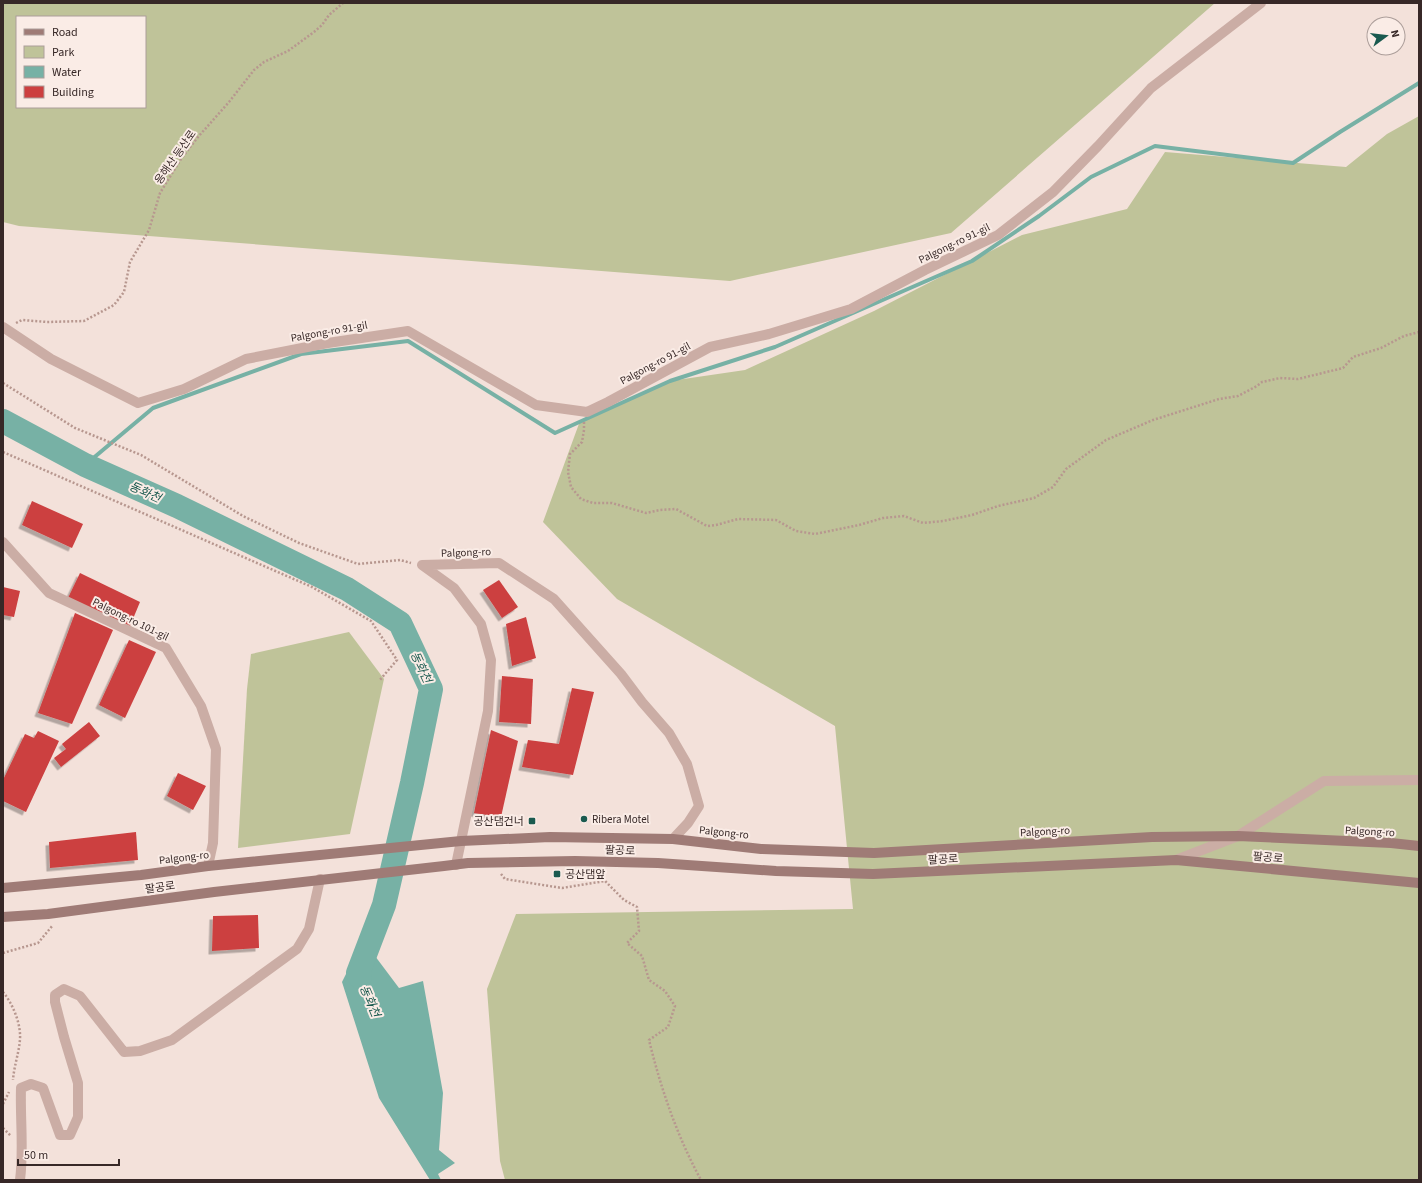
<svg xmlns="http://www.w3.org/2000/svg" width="1422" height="1183" font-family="'Source Sans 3','Noto Sans KR',sans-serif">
<defs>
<filter id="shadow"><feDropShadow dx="-3.5" dy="3.5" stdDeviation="0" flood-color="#0004"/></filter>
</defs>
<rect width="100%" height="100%" fill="#f3e1da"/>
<g fill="#bfc399" fill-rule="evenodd">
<path d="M3 3H1215L951 233 730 281 19 226 3 222ZM17 17H145V107H17Z"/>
<polygon points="1419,116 1419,1180 505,1180 500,1161 487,989 516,914 853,909 835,726 617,599 543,522 580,421 670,381 745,370 874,311 1022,235 1127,209 1165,152 1346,167 1387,134"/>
<polygon points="349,632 384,679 350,834 238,848 247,689 251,654"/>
</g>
<polygon fill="#77b1a5" points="363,940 399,988 423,981 443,1093 439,1150 455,1163 438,1174 441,1180 430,1180 379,1098 342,982"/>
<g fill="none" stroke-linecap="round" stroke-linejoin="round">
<polyline stroke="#77b1a5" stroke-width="4" points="85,465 153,408 301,354 408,341 555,433 670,381 775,347 972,261 1039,216 1091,177 1155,146 1293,163 1340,132 1419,83"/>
<polyline stroke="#77b1a5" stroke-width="24" points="3,421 85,465 177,506 347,589 400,623 431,689 412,783 384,905 358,973 360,977"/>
</g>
<g fill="#cc3f3f" filter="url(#shadow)">
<polygon points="32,501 83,524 72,548 22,525"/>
<polygon points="80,573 140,602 130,626 68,598"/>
<polygon points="499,580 518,607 502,618 483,590"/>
<polygon points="3,587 20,591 14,617 3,615"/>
<polygon points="75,613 113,630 72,724 38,713"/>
<polygon points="526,617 536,658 512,666 506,624"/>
<polygon points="129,640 156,652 125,718 99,705"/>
<polygon points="502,676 533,679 531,724 499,722"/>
<polygon points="572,688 594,692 573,775 522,767 528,740 559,744"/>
<polygon points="89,722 100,736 61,767 54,758 66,749 62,744"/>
<polygon points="491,730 518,741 501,817 474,813"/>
<polygon points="38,731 59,741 26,812 3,801 3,780 25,734 34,738"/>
<polygon points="178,773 206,786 193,810 167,796"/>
<polygon points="136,832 138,860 50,868 49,842"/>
<polygon points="258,915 259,948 212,951 213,916"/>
</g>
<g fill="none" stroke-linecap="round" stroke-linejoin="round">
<g stroke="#b7978f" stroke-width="2.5" stroke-dasharray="2 2" stroke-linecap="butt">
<polyline points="16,323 22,320 47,322 84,321 114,305 124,292 130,262 149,230 160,193 181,159 198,137 229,102 254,70 264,62 288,51 314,32 322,25 329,15 343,3"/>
<polyline points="3,383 75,428 141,455 243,516 299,543 358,564 400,560 411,563"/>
<polyline points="584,422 584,430 582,442 570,454 568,472 571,487 581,499 593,503 612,503 646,513 660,510 676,509 707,526 716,525 738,519 776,520 796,531 815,534 859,525 883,518 904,516 923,523 943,521 972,515 998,506 1034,498 1053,487 1066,469 1106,440 1153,420 1219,399 1238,396 1257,386 1262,382 1280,378 1298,379 1343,368 1353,357 1381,348 1404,336 1419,332"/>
<polyline points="3,452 312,587 371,621 397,660 379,681"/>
<path d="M501 874 505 879 562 888 605 881 624 900 637 907 639 931 627 943 642 956 649 980 665 991 675 1006 668 1027 649 1040C661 1089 677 1136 701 1180"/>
<polyline points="3,953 38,943 53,925"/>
<path d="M3 992C13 1004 21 1024 20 1039 19 1053 14 1066 13 1080"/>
<polyline points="3,1104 9,1092"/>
<polyline points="3,1128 11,1136"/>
</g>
<g stroke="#cbada5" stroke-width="10">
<polyline points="3,327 51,359 138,403 184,389 246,359 328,343 408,331 536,405 587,412 608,402 710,347 769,334 851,309 925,270 998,235 1053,192 1098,146 1151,88 1261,3"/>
<polyline points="3,542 49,593 166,648 201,706 216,749 213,843 208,866"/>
<polyline points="1176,860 1238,836 1324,781 1419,780"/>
<polyline points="456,865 488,711 491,660 481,624 454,588 422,565 499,563 554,599 621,674 642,702 669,733 687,764 699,806 688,823 673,839"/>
<path d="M20 1180C24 1150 20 1119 21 1088L31 1084 43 1088 60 1135H70L78 1117V1083L64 1037 55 1002V995L64 989 80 996 124 1052 140 1051 172 1040 297 949 309 929 320 879"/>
</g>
<g stroke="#9f7b76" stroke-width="10">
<polyline points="3,888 141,875 208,866 461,841 550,837 673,839 761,849 874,853 1152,837 1238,836 1391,843 1419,846"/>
<polyline points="3,917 48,914 214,892 444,866 468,863 575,861 658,863 776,871 873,874 1176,860 1419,883"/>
</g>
</g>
<g fill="#1a5a4f" stroke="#faece6" stroke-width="1.5">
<circle cx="584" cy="819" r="4"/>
<rect x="528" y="817" width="8" height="8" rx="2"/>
<rect x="553" y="870" width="8" height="8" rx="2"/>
</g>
<g text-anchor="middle" stroke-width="4" stroke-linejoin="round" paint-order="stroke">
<g font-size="11" fill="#372827" stroke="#faece6">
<text transform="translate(175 157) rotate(-55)" y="4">응해산 등산로</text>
<text transform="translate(954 243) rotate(-26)" y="4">Palgong-ro 91-gil</text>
<text transform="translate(329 331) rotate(-10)" y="4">Palgong-ro 91-gil</text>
<text transform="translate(655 363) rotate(-28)" y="4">Palgong-ro 91-gil</text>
<text transform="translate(466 552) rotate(-2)" y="4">Palgong-ro</text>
<text transform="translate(131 619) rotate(26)" y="4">Palgong-ro 101-gil</text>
<text transform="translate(1045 831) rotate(-3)" y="4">Palgong-ro</text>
<text transform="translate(1370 831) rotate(3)" y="4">Palgong-ro</text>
<text transform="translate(724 832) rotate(6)" y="4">Palgong-ro</text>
<text transform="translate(620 850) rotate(2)" y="4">팔공로</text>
<text transform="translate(184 857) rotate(-7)" y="4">Palgong-ro</text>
<text transform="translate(1268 857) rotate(5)" y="4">팔공로</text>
<text transform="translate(943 859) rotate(-3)" y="4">팔공로</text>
<text transform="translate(160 887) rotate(-8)" y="4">팔공로</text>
</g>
<g font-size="11" fill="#372827" stroke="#faece6" text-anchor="start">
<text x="592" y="823">Ribera Motel</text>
<text x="524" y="825" text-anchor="end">공산댐건너</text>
<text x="565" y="878">공산댐앞</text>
</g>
<g font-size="12" font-style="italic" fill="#1a5a4f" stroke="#faece6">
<text transform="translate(145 492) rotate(24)" y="4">동화천</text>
<text transform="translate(421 667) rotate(65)" y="4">동화천</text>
<text transform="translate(370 1001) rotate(67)" y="4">동화천</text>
</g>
</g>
<rect width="1422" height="1183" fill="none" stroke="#372827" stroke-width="8"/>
<rect x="16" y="16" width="130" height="92" fill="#faece6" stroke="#ac9e9a"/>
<rect x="24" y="29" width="20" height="6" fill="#9f7b76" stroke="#ac9e9a"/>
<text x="52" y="36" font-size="12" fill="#372827">Road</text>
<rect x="24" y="46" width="20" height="12" fill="#bfc399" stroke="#ac9e9a"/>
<text x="52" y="56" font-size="12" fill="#372827">Park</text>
<rect x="24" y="66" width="20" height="12" fill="#77b1a5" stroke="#ac9e9a"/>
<text x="52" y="76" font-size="12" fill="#372827">Water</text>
<rect x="24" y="86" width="20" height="12" fill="#cc3f3f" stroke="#ac9e9a"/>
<text x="52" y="96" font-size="12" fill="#372827">Building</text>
<g transform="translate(1386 36) rotate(75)"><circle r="19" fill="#faece6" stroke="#ac9e9a"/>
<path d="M0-3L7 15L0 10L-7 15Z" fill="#1a5a4f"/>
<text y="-6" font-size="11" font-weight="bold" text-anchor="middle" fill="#372827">N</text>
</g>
<path d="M18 1159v6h101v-6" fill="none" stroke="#372827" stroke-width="2"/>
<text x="24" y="1159" font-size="12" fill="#372827" stroke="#faece6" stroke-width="3" paint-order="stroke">50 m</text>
</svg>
